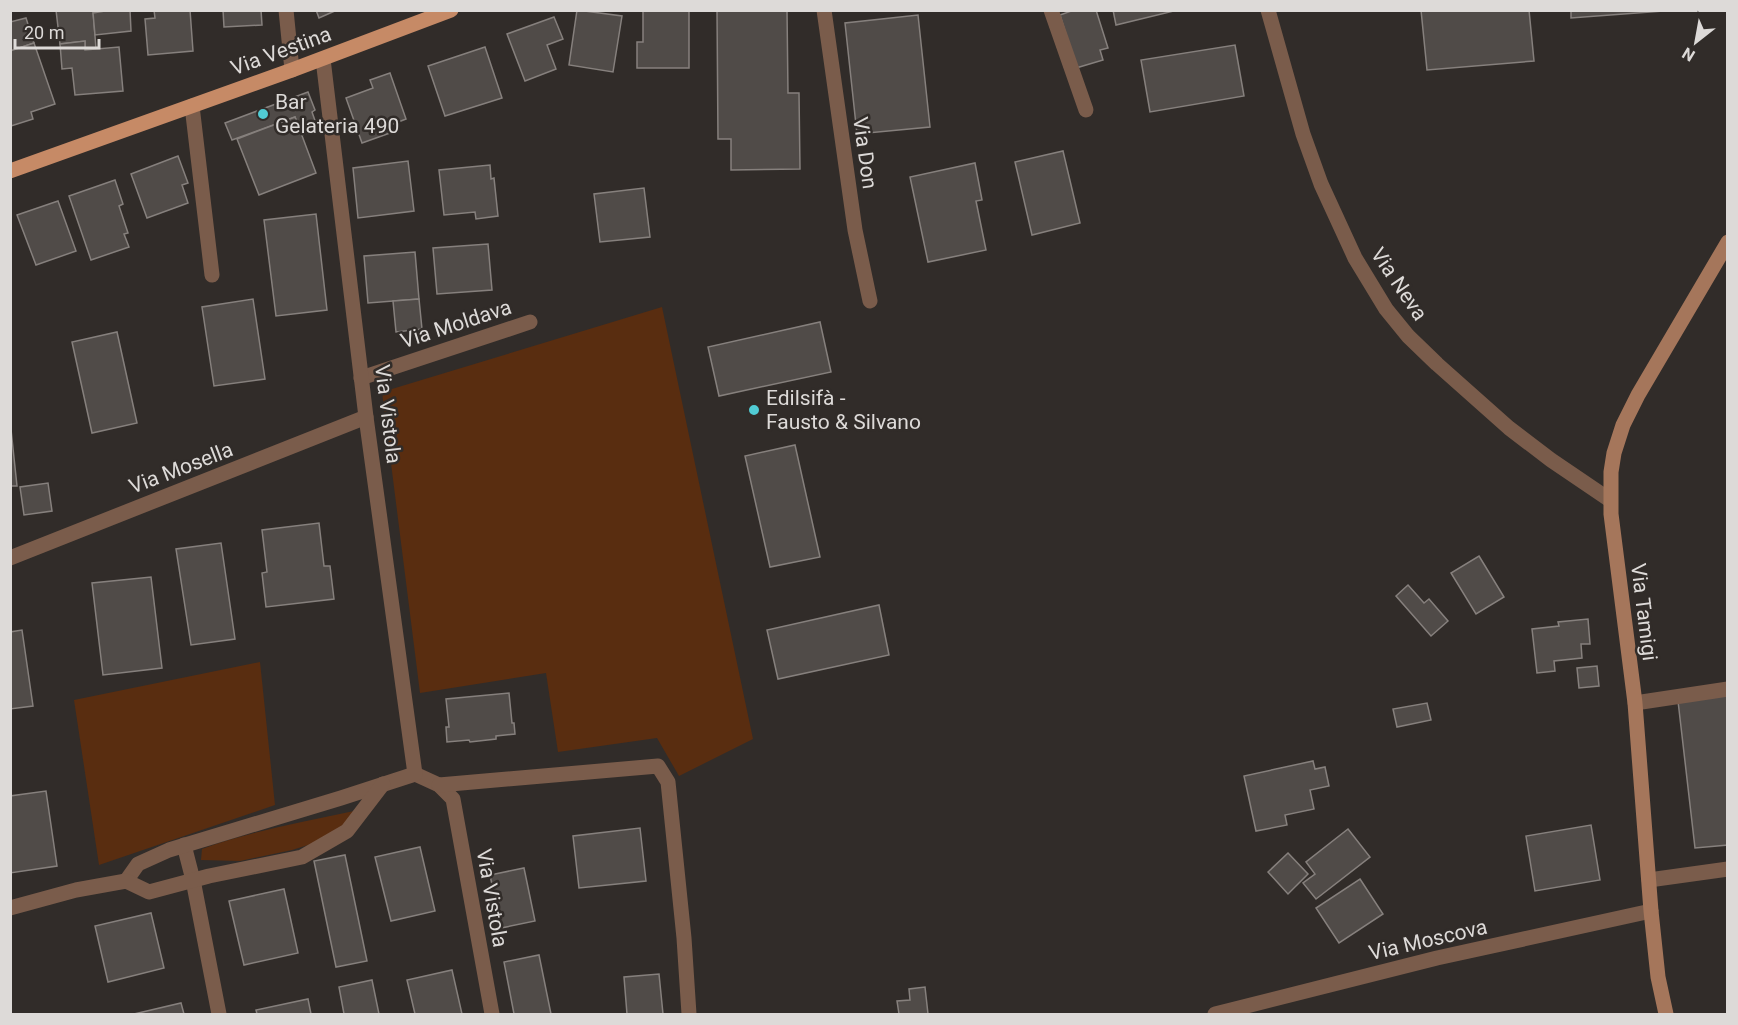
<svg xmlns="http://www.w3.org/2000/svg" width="1738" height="1025" font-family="Roboto,sans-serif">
<rect width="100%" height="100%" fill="#312c29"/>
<g fill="#592d10">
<polygon points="662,307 753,739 679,776 657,738 558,752 546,673 420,693 382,392"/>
<polygon points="260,662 275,805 99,865 74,700"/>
<path d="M354 811 349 820 324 840 292 850 240 861 201 860 202 849C251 831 303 822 354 811Z"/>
</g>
<g fill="#504b48" stroke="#86807d" stroke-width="1.5">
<polygon points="56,10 93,10 96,49 85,50 85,41 60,44"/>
<polygon points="111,10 130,10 131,31 95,35 93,13"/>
<polygon points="154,10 190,10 193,51 148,55 145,19 155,18"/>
<polygon points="223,10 261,10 262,25 224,27"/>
<polygon points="316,10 337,10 319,18"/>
<polygon points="577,10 622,16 613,72 569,65"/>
<polygon points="643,10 689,10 689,68 637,68 637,42 643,42"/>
<polygon points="717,10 787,10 788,93 799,93 800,169 731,170 731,139 718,139"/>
<polygon points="1074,10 1096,10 1108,48 1100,50 1103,60 1076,68 1060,15"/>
<polygon points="1113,10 1174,10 1174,11 1116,25"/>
<polygon points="1421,10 1529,10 1534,61 1427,70"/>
<polygon points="1571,10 1663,10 1663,11 1571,18"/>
<polygon points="918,15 930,127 857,134 845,23"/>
<polygon points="554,17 563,39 547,45 556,69 525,81 507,34"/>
<polygon points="26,18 34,43 10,51 10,22"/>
<polygon points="85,41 85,50 119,47 123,91 75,95 72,68 62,69 60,44"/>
<polygon points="34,43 55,104 31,112 33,119 11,126 10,51"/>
<polygon points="1235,45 1244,96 1150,112 1141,60"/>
<polygon points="485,47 502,98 445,116 428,66"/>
<polygon points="390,73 406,119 388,126 390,133 362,143 346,98 373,88 370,80"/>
<polygon points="308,92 315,110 312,112 318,129 302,135 295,117 232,140 225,123"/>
<polygon points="295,117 316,173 259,195 237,139"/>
<polygon points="1063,151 1080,223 1032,235 1015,162"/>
<polygon points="178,156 188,183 182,185 188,203 147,218 131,174"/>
<polygon points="408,161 414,211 358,218 353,168"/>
<polygon points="975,163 982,200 976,201 986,250 928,262 910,177"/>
<polygon points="490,165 491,179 494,178 498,216 476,219 475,212 444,215 439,170"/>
<polygon points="115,180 123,204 119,206 128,233 124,234 129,247 91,260 69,196"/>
<polygon points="644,188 650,237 600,242 594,194"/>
<polygon points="58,201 76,251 36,265 17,215"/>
<polygon points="316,214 327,310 276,316 264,220"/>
<polygon points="488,244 492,290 437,294 433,248"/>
<polygon points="415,252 419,299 368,303 364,256"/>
<polygon points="253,299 265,379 214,386 202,307"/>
<polygon points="419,299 422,329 396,332 393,301"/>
<polygon points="820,322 831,372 719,396 708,347"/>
<polygon points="117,332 137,423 92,433 72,342"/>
<polygon points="10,420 17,486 10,486"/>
<polygon points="795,445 820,557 770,567 745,456"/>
<polygon points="48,483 52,511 24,515 20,487"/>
<polygon points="319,523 324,566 330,566 334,599 266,607 262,573 267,572 262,530"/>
<polygon points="221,543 235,639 191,645 176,549"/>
<polygon points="1479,556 1504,597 1476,614 1451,573"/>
<polygon points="151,577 162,668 103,675 92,583"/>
<polygon points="1408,585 1424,603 1429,599 1448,621 1431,636 1396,596"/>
<polygon points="879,605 889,655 778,679 767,630"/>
<polygon points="1588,619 1590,644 1581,644 1582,658 1554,661 1555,671 1537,673 1532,629 1559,626 1558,622"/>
<polygon points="22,630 33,706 10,709 10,632"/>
<polygon points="1597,666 1599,686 1579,688 1577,668"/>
<polygon points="509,693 512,723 514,723 515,734 496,736 496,739 470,742 469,740 447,742 446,727 449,727 446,699"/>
<polygon points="1728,695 1728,845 1695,848 1678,701"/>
<polygon points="1427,703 1431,720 1397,727 1393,709"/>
<polygon points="1313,761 1315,769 1325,767 1329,786 1310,790 1314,809 1285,815 1287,825 1256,831 1244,776"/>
<polygon points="46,791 57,866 10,873 10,796"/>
<polygon points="1591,825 1600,880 1535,891 1526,836"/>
<polygon points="640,828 646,881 579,888 573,836"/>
<polygon points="1348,829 1370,857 1316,899 1303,883 1315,874 1306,862"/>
<polygon points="420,847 435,911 391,921 375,857"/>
<polygon points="1288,853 1308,874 1288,894 1268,872"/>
<polygon points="345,855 367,961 336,967 314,861"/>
<polygon points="524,868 535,921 501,928 490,875"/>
<polygon points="1360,879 1383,914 1339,943 1316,908"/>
<polygon points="284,889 298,953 244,965 229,901"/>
<polygon points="151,913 164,968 108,982 95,926"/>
<polygon points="539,955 551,1014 514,1014 504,962"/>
<polygon points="452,970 462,1014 415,1014 407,980"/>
<polygon points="659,974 663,1014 627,1014 624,977"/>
<polygon points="372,980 379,1014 344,1014 339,987"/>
<polygon points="925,987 928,1014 899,1014 897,1001 910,1000 909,989"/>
<polygon points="308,999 311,1014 257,1014 256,1010"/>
<polygon points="181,1003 184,1014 134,1014"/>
</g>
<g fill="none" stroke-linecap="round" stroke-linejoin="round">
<g stroke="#7a5c4b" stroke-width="15">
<polyline points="286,10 292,70"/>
<polyline points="1051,10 1086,110"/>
<polyline points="1635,703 1728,689"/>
<polyline points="1649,880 1728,869"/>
</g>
<g stroke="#7a5c4b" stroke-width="15">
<polyline points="824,10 855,230 870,301"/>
<polyline points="1268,10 1303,134 1321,184 1355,258 1386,309 1408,336 1437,364 1509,428 1551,460 1610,500"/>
<polyline points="192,106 212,275"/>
<polyline points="361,378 530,322"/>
<polyline points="10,558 366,417"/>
<polyline points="415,774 439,785 453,799 492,1014"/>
<polyline points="439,785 658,766 668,782 684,938 689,1014"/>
<polyline points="184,845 193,880 219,1014"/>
<polyline points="126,881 138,864 169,850 341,798 415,774 366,417 323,59"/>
<polyline points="10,908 76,890 126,881 149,892 209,876 302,857 347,831 383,784"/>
<polyline points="1215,1014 1437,958 1651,911"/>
</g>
<polyline stroke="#a5765b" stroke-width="15" points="1666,1014 1658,977 1651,911 1635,703 1611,514 1611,472 1614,453 1623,425 1638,395 1728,242"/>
<polyline stroke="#c68a66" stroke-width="15" points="10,171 292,70 451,10"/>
</g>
<g fill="#51ccd4" stroke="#312c29" stroke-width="2">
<circle cx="263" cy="114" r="6"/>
<circle cx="754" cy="410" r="6"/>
</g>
<g text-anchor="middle" stroke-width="5" stroke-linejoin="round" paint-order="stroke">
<g font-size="21" fill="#dddad8" stroke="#312c29">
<text transform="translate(281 51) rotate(-20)" y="7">Via Vestina</text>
<text transform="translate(865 153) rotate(82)" y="7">Via Don</text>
<text transform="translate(1399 284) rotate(56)" y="7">Via Neva</text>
<text transform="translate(456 324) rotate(-18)" y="7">Via Moldava</text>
<text transform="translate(388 414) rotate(83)" y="7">Via Vistola</text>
<text transform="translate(181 468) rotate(-21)" y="7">Via Mosella</text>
<text transform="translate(1644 612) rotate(83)" y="7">Via Tamigi</text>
<text transform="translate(492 898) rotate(80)" y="7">Via Vistola</text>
<text transform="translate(1428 940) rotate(-13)" y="7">Via Moscova</text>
</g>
<g font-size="21" fill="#dddad8" stroke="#312c29" text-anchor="start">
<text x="275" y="109">Bar<tspan x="275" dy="24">Gelateria 490</tspan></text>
<text x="766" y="405">Edilsifà -<tspan x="766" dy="24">Fausto &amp; Silvano</tspan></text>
</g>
</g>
<rect width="1738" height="1025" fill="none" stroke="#dddad8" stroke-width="24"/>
<g transform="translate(1696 42) rotate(211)" stroke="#312c29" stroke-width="4.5" paint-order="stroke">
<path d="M0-4.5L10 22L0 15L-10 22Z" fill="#dddad8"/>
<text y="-9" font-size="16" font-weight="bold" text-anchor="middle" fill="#dddad8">N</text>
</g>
<path d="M15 39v9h84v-9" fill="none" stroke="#dddad8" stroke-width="3"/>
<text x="24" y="39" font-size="18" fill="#dddad8" stroke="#312c29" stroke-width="4.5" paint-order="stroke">20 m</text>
</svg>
